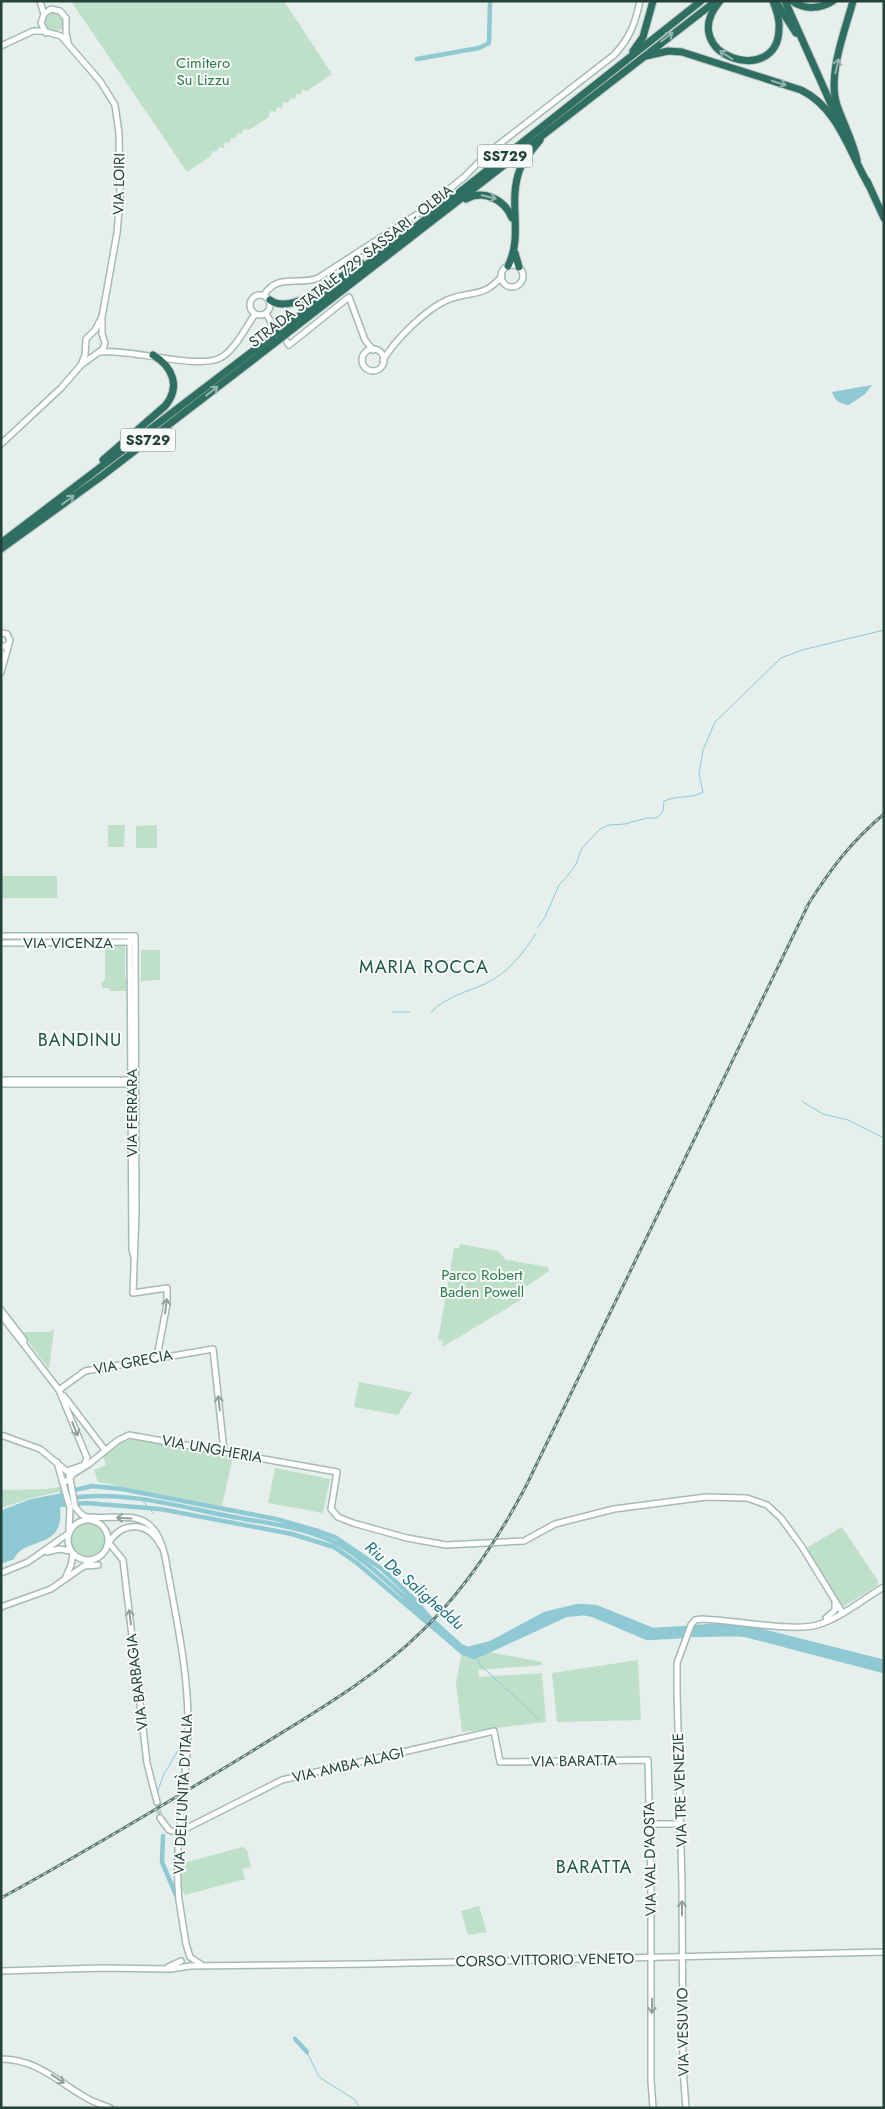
<svg xmlns="http://www.w3.org/2000/svg" width="885" height="2109" font-family="Jost,sans-serif">
<rect width="100%" height="100%" fill="#e6efeb"/>
<g fill="#bfe0c8">
<polygon points="71,1 284,1 332,74 307,91 302,90 301,95 296,94 295,99 290,98 288,103 283,102 282,108 277,107 276,112 270,111 269,117 249,130 244,129 242,134 237,133 236,138 231,138 230,143 225,142 224,148 219,147 217,152 212,151 211,156 187,172"/>
<circle cx="54" cy="22" r="10"/>
<polygon points="108,825 125,825 124,847 108,847"/>
<polygon points="157,825 157,848 136,848 136,826"/>
<rect x="1" y="876" width="56" height="22"/>
<polygon points="105,945 125,945 125,978 128,977 128,991 111,991 109,988 102,988 102,982 105,980"/>
<polygon points="141,950 160,950 160,980 141,981"/>
<polygon points="460,1244 498,1251 506,1260 548,1267 549,1271 523,1289 524,1298 444,1346 442,1346 443,1341 438,1340 454,1248 459,1248"/>
<polygon points="54,1329 49,1369 21,1332 50,1332"/>
<polygon points="359,1382 412,1392 398,1415 354,1407"/>
<polygon points="134,1439 233,1456 222,1506 98,1482 94,1470 106,1465 103,1456 121,1442"/>
<polygon points="275,1468 330,1479 323,1513 268,1503"/>
<polygon points="58,1487 61,1487 62,1491 31,1498 1,1508 1,1490 48,1489"/>
<circle cx="88" cy="1541" r="17"/>
<polygon points="842,1527 878,1581 877,1586 844,1606 840,1604 807,1550 808,1547"/>
<polygon points="463,1647 542,1662 542,1665 478,1670 479,1677 542,1673 546,1722 462,1732 456,1683"/>
<polygon points="638,1660 641,1720 557,1722 552,1673"/>
<polygon points="243,1847 247,1850 251,1867 242,1869 245,1879 185,1895 184,1892 181,1892 179,1864"/>
<polygon points="479,1906 487,1932 468,1935 461,1911"/>
</g>
<g fill="#8ec9d4">
<path d="M872 385 865 394 849 405C840 404 835 401 832 392Z"/>
<path d="M62 1493 64 1505 60 1508C65 1551 24 1536 14 1559L1 1564 2 1510 31 1499Z"/>
</g>
<g fill="none" stroke-linecap="round" stroke-linejoin="round">
<g stroke="#8ec9d4" stroke-width="1">
<path d="M538 927 545 917 559 885 569 874 576 864 582 848 600 829 609 825 625 824 647 818H657L663 811 664 801C677 795 692 799 703 792L699 774 703 750 715 722 781 658 802 650 884 630"/>
<polyline points="393,1012 410,1012"/>
<path d="M431 1012C446 997 466 992 485 984 508 973 523 954 536 933"/>
<polyline points="803,1102 823,1114 848,1120 884,1138"/>
<polyline points="142,1500 153,1513"/>
<polyline points="475,1654 480,1665 539,1719"/>
<polyline points="158,1791 163,1776 183,1742"/>
<polyline points="307,2052 319,2077 354,2099 360,2108"/>
</g>
<g stroke="#8ec9d4" stroke-width="4.5">
<polyline points="417,59 479,48 489,43 490,1"/>
<polygon points="92,1486 122,1489 276,1519 318,1531 335,1537 382,1569 416,1601 430,1619 461,1646 468,1649 491,1643 545,1614 578,1606 596,1607 653,1630 686,1628 684,1636 647,1638 593,1615 584,1613 566,1615 479,1655 474,1657 462,1652 357,1563 334,1547 292,1534 160,1509 86,1503 64,1505 62,1493"/>
<path d="M71 1498C124 1490 181 1507 233 1517 266 1523 305 1527 336 1543 362 1557 385 1580 407 1599"/>
<polyline points="884,1662 746,1627 733,1625 695,1627 692,1635 736,1634 746,1635 884,1671"/>
<polyline points="163,1836 162,1862 176,1895"/>
<polyline points="295,2039 307,2052"/>
</g>
<polyline stroke="#8ec9d4" stroke-width="8" points="407,1599 463,1651 475,1654 542,1620 575,1609 598,1612 634,1629 650,1633 736,1629 748,1631 884,1668"/>
<polyline stroke="#bfccc8" stroke-width="5" stroke-dasharray="5 2.5" stroke-linecap="butt" points="157,1802 160,1818"/>
<defs>
<g id="secondary">
<polyline points="40,1 44,14"/>
<polyline points="46,33 41,23 44,14 51,9 60,11 66,18 66,33 68,42"/>
<polyline points="1,46 33,31 43,31 61,36 100,81 115,105 119,133 120,198 117,233 102,317 95,330 86,339 85,355 81,365"/>
<circle cx="512" cy="276" r="11"/>
<circle cx="260" cy="305" r="10"/>
<path d="M264 295C278 273 298 286 318 278L422 211 464 177 488 153 614 55C630 38 635 24 640 1"/>
<polyline points="266,314 275,328"/>
<polyline points="287,342 289,345 349,297 365,340 373,350"/>
<circle cx="373" cy="360" r="11"/>
<path d="M100 352C131 348 200 371 222 357 236 348 246 327 255 314"/>
<path d="M383 360C396 339 425 310 447 300 471 290 483 299 502 276"/>
<polyline points="1,444 61,388 81,365 103,349 105,343 102,334 102,320"/>
<polyline points="1,633 7,634 10,640 8,645 1,647"/>
<polyline points="1,651 1,658"/>
<polyline points="1,672 9,644"/>
<polyline points="1,936 135,936 136,1212 133,1293 167,1288 167,1304 157,1357"/>
<polyline points="130,936 132,1249 134,1257"/>
<polyline points="1,943 131,942"/>
<polyline points="1,1080 135,1080"/>
<polyline points="1,1084 133,1084"/>
<polyline points="1,1310 24,1340 24,1343"/>
<polyline points="1,1315 59,1390 87,1458 84,1465 67,1471"/>
<polyline points="59,1390 85,1371 213,1349 224,1451"/>
<polyline points="64,1396 105,1450"/>
<polyline points="1,1435 40,1449 69,1473 75,1507 81,1514 91,1520"/>
<polyline points="57,1462 70,1508 69,1531"/>
<polyline points="62,1481 67,1481 73,1474 89,1464 117,1441 129,1435 337,1472 331,1509 338,1517 353,1523 407,1538 446,1545 524,1541 555,1524 614,1509 706,1497 747,1498 767,1505 781,1518 802,1547 842,1612"/>
<path d="M86 1517C127 1520 153 1505 165 1556"/>
<circle cx="88" cy="1540" r="20"/>
<path d="M109 1542C124 1520 149 1522 161 1546"/>
<polyline points="109,1543 123,1560 147,1763 157,1802"/>
<polyline points="47,1552 59,1549 71,1551"/>
<polyline points="84,1566 98,1565"/>
<polyline points="1,1573 28,1562 69,1533"/>
<polyline points="65,1579 71,1565 73,1554"/>
<polyline points="1,1607 51,1589 91,1561"/>
<polyline points="826,1618 835,1610 835,1603"/>
<polyline points="160,1818 169,1830 175,1832 185,1829 282,1780 494,1731 500,1762 648,1760 651,1889 651,2081 653,2108"/>
<polyline points="650,1824 681,1824"/>
<polyline points="179,1900 186,1944 190,1957 202,1965"/>
<polyline points="168,1967 181,1961"/>
<polyline points="1,1971 102,1968 171,1969 190,1966 367,1964 884,1952"/>
<path d="M1 2059C36 2059 57 2081 85 2097 92 2102 101 2104 110 2108"/>
<path d="M686 2108 683 2069 682 1885 677 1691V1663L691 1625 695 1620 702 1619C732 1620 791 1632 817 1625 841 1618 863 1599 884 1587"/>
</g>
<g id="highway">
<path d="M720 1C674 55 779 89 779 28 780 18 776 10 773 1"/>
<polyline points="785,1 839,122"/>
<path d="M792 1C805 10 820 9 833 1"/>
<path d="M853 1C845 31 827 75 837 105 843 123 853 141 857 160"/>
<polyline points="776,2 796,33"/>
<polyline points="633,51 643,37 653,1"/>
<path d="M646 56 668 51 682 52 801 90C837 107 849 151 868 184"/>
<polyline points="867,181 884,218"/>
<path d="M466 199C484 189 505 200 512 218"/>
<polyline points="515,253 519,267"/>
<path d="M508 266C524 234 507 203 520 169 524 158 533 149 540 140"/>
<path d="M270 300C292 317 341 276 361 263"/>
<polyline points="281,330 408,233 701,1"/>
<polyline points="285,335 716,1"/>
<path d="M103 460 165 406C181 387 173 367 153 355"/>
<polyline points="1,543 274,335"/>
<polyline points="1,549 102,476 280,339"/>
</g>
</defs>
<use href="#secondary" stroke="#a4bbb3" stroke-width="8"/>
<use href="#highway" stroke="#c2cac8" stroke-width="9"/>
<use href="#secondary" stroke="#fff" stroke-width="5"/>
<use href="#highway" stroke="#2f6f62" stroke-width="7"/>
<defs>
<path id="rail" d="M1 1898C85 1852 167 1803 249 1753 308 1716 371 1681 421 1632 465 1590 498 1539 526 1486L809 903C832 867 851 842 884 814"/>
</defs>
<use href="#rail" stroke="#5f7d75" stroke-width="3"/>
<use href="#rail" stroke="#f7fbf9" stroke-width="1" stroke-dasharray="4" stroke-linecap="butt"/>
<defs>
<path id="secondary-bridge" d="M165 1556C175 1613 189 1672 188 1729 187 1788 173 1840 179 1900"/>
<g id="highway-bridge">
<polyline points="274,335 281,330"/>
<polyline points="280,339 285,335"/>
</g>
</defs>
<use href="#secondary-bridge" stroke="#a4bbb3" stroke-width="8" stroke-linecap="butt"/>
<use href="#highway-bridge" stroke="#c2cac8" stroke-width="9" stroke-linecap="butt"/>
<use href="#secondary-bridge" stroke="#fff" stroke-width="5"/>
<use href="#highway-bridge" stroke="#2f6f62" stroke-width="7"/>
</g>
<defs><path id="oneway-shaft" d="M-6 0H5M1.5-3L5.5 0L1.5 3" fill="none" stroke-width="1.6" stroke-linecap="round" stroke-linejoin="round" transform="scale(1.25)"/></defs>
<g stroke="#93b5ae">
<use href="#oneway-shaft" transform="translate(667 37) rotate(-37)"/>
<use href="#oneway-shaft" transform="translate(726 55) rotate(-147)"/>
<use href="#oneway-shaft" transform="translate(837 66) rotate(-77)"/>
<use href="#oneway-shaft" transform="translate(779 83) rotate(18)"/>
<use href="#oneway-shaft" transform="translate(489 197) rotate(14)"/>
<use href="#oneway-shaft" transform="translate(212 391) rotate(-38)"/>
<use href="#oneway-shaft" transform="translate(68 500) rotate(-37)"/>
</g>
<g stroke="#92a09c">
<use href="#oneway-shaft" transform="translate(166 1306) rotate(-83)"/>
<use href="#oneway-shaft" transform="translate(219 1403) rotate(-96)"/>
<use href="#oneway-shaft" transform="translate(75 1429) rotate(68)"/>
<use href="#oneway-shaft" transform="translate(124 1518) rotate(-177)"/>
<use href="#oneway-shaft" transform="translate(130 1617) rotate(-97)"/>
<use href="#oneway-shaft" transform="translate(682 1908) rotate(-90)"/>
<use href="#oneway-shaft" transform="translate(652 2006) rotate(91)"/>
<use href="#oneway-shaft" transform="translate(58 2079) rotate(33)"/>
</g>
<g text-anchor="middle" stroke-width="4" stroke-linejoin="round" paint-order="stroke">
<g fill="#f7fbf9" stroke="#637a73" stroke-width="1">
<rect x="477.5" y="144.5" width="55" height="23" rx="4"/>
<rect x="120.5" y="428.5" width="55" height="23" rx="4"/>
</g>
<g font-size="14" font-weight="bold" fill="#24423a">
<text x="505" y="161">SS729</text>
<text x="148" y="445">SS729</text>
</g>
<g font-size="15" fill="#2d7a4b" stroke="#f7fbf9">
<text x="203" y="68">Cimitero<tspan x="203" dy="17">Su Lizzu</tspan></text>
<text x="482" y="1280">Parco Robert<tspan x="482" dy="17">Baden Powell</tspan></text>
</g>
<g font-size="15" fill="#24423a" stroke="#f7fbf9">
<text transform="translate(119 184) rotate(-89)" y="5">VIA LOIRI</text>
<text transform="translate(351 266) rotate(-38)" y="5">STRADA STATALE 729 SASSARI - OLBIA</text>
<text x="68" y="948">VIA VICENZA</text>
<text transform="translate(132 1113) rotate(-90)" y="5">VIA FERRARA</text>
<text transform="translate(133 1362) rotate(-11)" y="5">VIA GRECIA</text>
<text transform="translate(212 1449) rotate(10)" y="5">VIA UNGHERIA</text>
<text transform="translate(137 1682) rotate(-97)" y="5">VIA BARBAGIA</text>
<text transform="translate(574 1761) rotate(-1)" y="5">VIA BARATTA</text>
<text transform="translate(348 1765) rotate(-13)" y="5">VIA AMBA ALAGI</text>
<text transform="translate(680 1790) rotate(-92)" y="5">VIA TRE VENEZIE</text>
<text transform="translate(183 1794) rotate(-87)" y="5">VIA DELL'UNITÀ D'ITALIA</text>
<text transform="translate(650 1859) rotate(-91)" y="5">VIA VAL D'AOSTA</text>
<text transform="translate(545 1960) rotate(-1)" y="5">CORSO VITTORIO VENETO</text>
<text transform="translate(683 2032) rotate(-91)" y="5">VIA VESUVIO</text>
</g>
<g font-size="16" font-style="italic" fill="#1c6f80" stroke="#f7fbf9">
<text transform="translate(415 1585) rotate(41)" y="6">Riu De Saligheddu</text>
</g>
<g font-size="18" letter-spacing="1" fill="#1f5548" stroke="#f7fbf9">
<text x="424" y="973">MARIA ROCCA</text>
<text x="80" y="1046">BANDINU</text>
<text x="594" y="1873">BARATTA</text>
</g>
</g>
<rect width="885" height="2109" fill="none" stroke="#24423a" stroke-width="5"/>
</svg>
